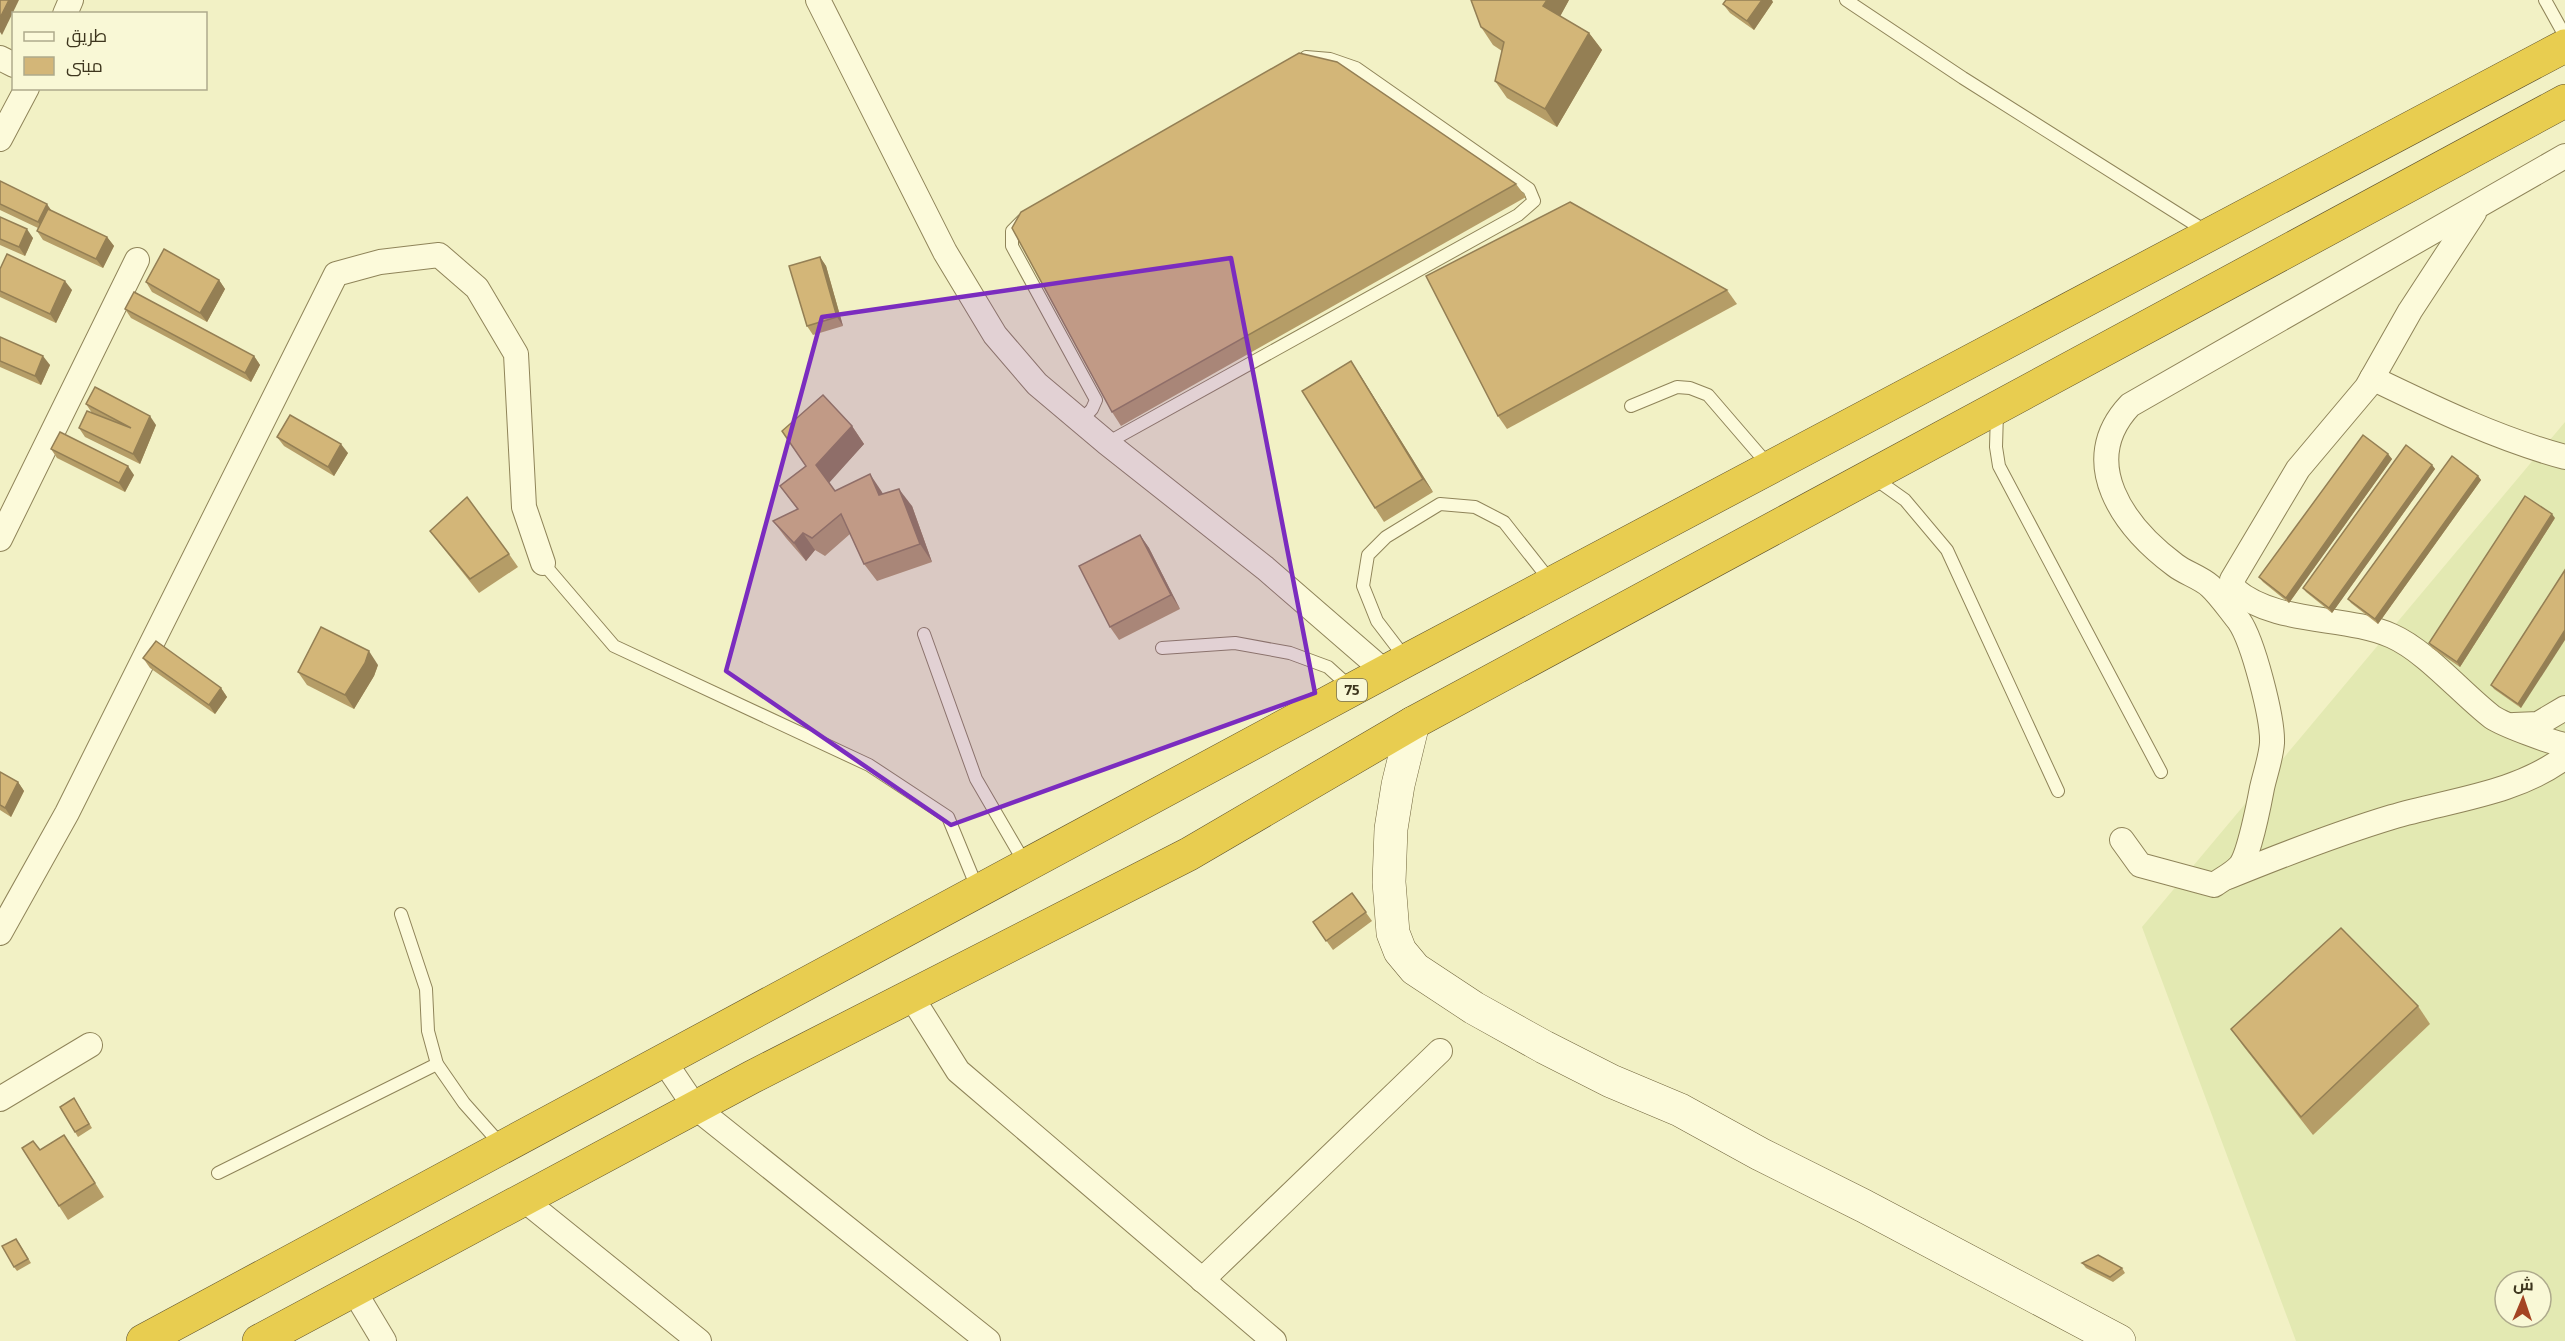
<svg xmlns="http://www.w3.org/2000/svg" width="2565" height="1341" font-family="Bitter,Cairo,serif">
<rect width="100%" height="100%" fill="#f2f1c5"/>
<path fill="#e3e9b2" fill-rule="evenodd" d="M2565 422V1341H2296L2142 927ZM2505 1281H2541V1317H2505Z"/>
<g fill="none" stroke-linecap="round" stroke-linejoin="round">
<defs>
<g id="lane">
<polyline points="1846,0 1963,78 2207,232"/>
<polyline points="2545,0 2565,36"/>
<polyline points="1023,220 1012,231 1012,246 1096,400 1092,409 1081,421"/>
<polyline points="1631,406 1677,387 1690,388 1708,395 1770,467"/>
<polyline points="1997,412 1996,447 1999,466 2161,772"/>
<polyline points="1107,443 1518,215 1534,201 1529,189 1356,68 1330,59 1306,57"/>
<polyline points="1874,478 1905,500 1947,550 2058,791"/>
<polyline points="543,563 614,646 869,765 948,817 978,890"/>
<polyline points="924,634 976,779 1026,865"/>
<polyline points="1162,648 1235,643 1290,653 1328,667 1350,687"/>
<polyline points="1406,659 1377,621 1363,586 1368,555 1386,537 1440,504 1475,507 1504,522 1552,583"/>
<polyline points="401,914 426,989 428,1031 437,1064 464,1103 503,1147"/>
<polyline points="218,1173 437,1064"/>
</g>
<g id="street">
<polyline points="818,0 945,252 995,335 1037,384 1107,443 1265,568 1385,672"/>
<polyline points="65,14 71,0"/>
<polyline points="0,58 14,65"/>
<polyline points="0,139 27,88"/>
<path d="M2474 213 2410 311 2367 387 2298 469 2232 580 2235 590C2276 625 2345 615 2392 636 2426 651 2462 694 2492 717 2504 725 2550 742 2565 745"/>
<path d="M2372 378C2434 408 2498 439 2565 457"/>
<polyline points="0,539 137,260"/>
<polyline points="2514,725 2538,724 2565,708"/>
<path d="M2122 840 2140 865 2214 885C2222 879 2233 874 2240 866 2249 855 2259 804 2262 788 2265 774 2271 758 2272 743 2273 718 2253 641 2239 621 2230 610 2220 595 2210 586 2200 577 2185 573 2175 565 2124 527 2076 462 2130 405L2565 156"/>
<path d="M2228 877C2282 855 2336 834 2392 817 2449 800 2517 794 2565 757"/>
<polyline points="0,933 67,813 336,274 380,262 439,255 477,288 516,354 524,507 543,563"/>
<polyline points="911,996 958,1071 1274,1341"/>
<polyline points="664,1061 695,1107 988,1341"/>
<polyline points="0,1099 90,1045"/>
<polyline points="523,1199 699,1341"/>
<polyline points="1202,1280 1440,1051"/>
<polyline points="354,1291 384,1341"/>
</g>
<polyline id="secondary" points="1413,723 1398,785 1391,829 1389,882 1393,933 1400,951 1415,969 1474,1008 1544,1047 1611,1081 1680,1110 1760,1154 1864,1206 2119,1341"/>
<g id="highway">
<polyline points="143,1341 1407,660 2565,46"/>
<polyline points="259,1341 752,1077 1189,854 1413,723 2565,101"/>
</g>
</defs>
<use href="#lane" stroke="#8f8459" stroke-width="14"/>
<use href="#street" stroke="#8f8459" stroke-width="26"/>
<use href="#secondary" stroke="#71653c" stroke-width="34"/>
<use href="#highway" stroke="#5d502d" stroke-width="34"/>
<use href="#lane" stroke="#fcfada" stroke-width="12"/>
<use href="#street" stroke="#fcfada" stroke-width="24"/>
<use href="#secondary" stroke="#fcfada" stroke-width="33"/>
<use href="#highway" stroke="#e8cd50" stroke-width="33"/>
</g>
<g fill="#b59d67">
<polygon points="1569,0 1560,16 1589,33 1602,50 1557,127 1507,98 1495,81 1502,51 1493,45 1481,27"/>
<polygon points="1773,2 1754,30 1730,13 1723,4"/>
<polygon points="0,181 50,210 107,237 114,246 103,268 43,240 37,231 38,228 0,210"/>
<polygon points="1516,184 1526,197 1121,426 1112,412"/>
<polygon points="0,217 33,238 25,256 0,245"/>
<polygon points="820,257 826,266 843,326 813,335 807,326"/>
<polygon points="0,269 72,290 56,323 0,297"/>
<polygon points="219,280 225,289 207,322 152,292 146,282"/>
<polygon points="1727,290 1737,304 1507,429 1498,416"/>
<polygon points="125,309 254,356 260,365 251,382 131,318"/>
<polygon points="0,337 50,365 41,385 0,367"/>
<polygon points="1360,375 1433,492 1384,522 1375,508"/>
<polygon points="86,404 156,425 140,464 85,437 79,428 92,413"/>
<polygon points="852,426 864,444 829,482 835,491 883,493 912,506 932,562 877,581 864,564 850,534 825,556 815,550 806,561 786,538 773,521 798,510 780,486 806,466"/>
<polygon points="277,437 348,453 334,476 284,446"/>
<polygon points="51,449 134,475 125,492 57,458"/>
<polygon points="2388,454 2392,459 2289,603 2263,582 2259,577"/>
<polygon points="2432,465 2435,469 2332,613 2306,592 2303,588"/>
<polygon points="2478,476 2481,480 2378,624 2351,603 2348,599"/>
<polygon points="2555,518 2460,667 2432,648 2429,643"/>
<polygon points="430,531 509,554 518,567 479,593 440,544"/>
<polygon points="1140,535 1149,548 1180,609 1119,640 1110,627"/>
<polygon points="2565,570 2521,708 2494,689 2491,685"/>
<polygon points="143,658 221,688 227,697 215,714 150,668"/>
<polygon points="378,665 374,676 354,709 307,685 298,672"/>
<polygon points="0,772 18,782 24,791 11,817 0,810"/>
<polygon points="1352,893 1372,921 1333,950 1313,922"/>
<polygon points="2418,1006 2430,1024 2313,1135 2244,1047 2231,1029"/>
<polygon points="74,1098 92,1128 78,1137 75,1132"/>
<polygon points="73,1148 104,1197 68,1220 59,1206 40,1150"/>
<polygon points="19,1243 31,1263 17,1271 14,1267"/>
<polygon points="2082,1263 2122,1268 2125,1273 2113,1282 2086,1268"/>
</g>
<g fill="#947f54">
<polygon points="9,0 19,0 2,35 0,32 0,18"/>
<polygon points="1547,0 1569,0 1556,24 1543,6"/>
<polygon points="1762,0 1772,0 1773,2 1754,30 1747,21"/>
<polygon points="1589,33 1602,50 1557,127 1545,109"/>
<polygon points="47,204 53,213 44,231 38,222"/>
<polygon points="27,229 33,238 25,256 19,247"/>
<polygon points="107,237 114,246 103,268 96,259"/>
<polygon points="820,257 826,266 843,326 837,317"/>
<polygon points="219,280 225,289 207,322 200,313"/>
<polygon points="65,281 72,290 56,323 50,314"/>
<polygon points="43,356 50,365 41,385 35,376"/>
<polygon points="254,356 260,365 251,382 245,373"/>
<polygon points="1351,361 1360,375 1433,492 1423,479"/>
<polygon points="150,416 156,425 140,464 133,454"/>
<polygon points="852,426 864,444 829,483 816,465"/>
<polygon points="341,444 348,453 334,476 328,467"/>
<polygon points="2388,454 2392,459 2289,603 2286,598"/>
<polygon points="2432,465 2435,469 2332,613 2329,608"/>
<polygon points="128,466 134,475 125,492 119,483"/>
<polygon points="870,474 882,492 891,512 879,495"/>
<polygon points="2478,476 2481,480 2378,624 2375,619"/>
<polygon points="899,489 912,506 932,562 920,544"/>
<polygon points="2552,514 2555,518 2460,667 2457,662"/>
<polygon points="803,533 815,550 806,561 794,543"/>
<polygon points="1140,535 1149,548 1180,609 1171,595"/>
<polygon points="2565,630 2565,640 2521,708 2518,704"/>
<polygon points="369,651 378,665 374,676 354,709 345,695"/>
<polygon points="221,688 227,697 215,714 209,705"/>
<polygon points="18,782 24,791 11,817 5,808"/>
</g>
<g fill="#d3b678" stroke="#947f54" stroke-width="1.5">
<polygon points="0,0 9,0 0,18"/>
<polygon points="1471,0 1547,0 1543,6 1589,33 1545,109 1495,81 1504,42 1481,27"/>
<polygon points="1726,0 1762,0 1747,21 1723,4"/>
<polygon points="1299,53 1337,62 1516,184 1112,412 1012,228 1021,212"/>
<polygon points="0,181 47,204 38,222 0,204"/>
<polygon points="1570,202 1727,290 1498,416 1426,276"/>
<polygon points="48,209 107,237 96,259 37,231"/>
<polygon points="0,217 27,229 19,247 0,239"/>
<polygon points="164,249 219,280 200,313 146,282"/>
<polygon points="7,254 65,281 50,314 0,291 0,269"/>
<polygon points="820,257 837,317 807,326 789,266"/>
<polygon points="134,292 254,356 245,373 125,309"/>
<polygon points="0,337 43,356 35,376 0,361"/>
<polygon points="1351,361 1423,479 1375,508 1302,391"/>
<polygon points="95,387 150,416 133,454 79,428 87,411 131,428 86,404"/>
<polygon points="823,395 852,426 816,465 835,491 870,474 879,495 899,489 920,544 864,564 841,514 812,538 803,533 794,543 773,521 798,509 780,486 806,466 782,431"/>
<polygon points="290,415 341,444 328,467 277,437"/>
<polygon points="60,432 128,466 119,483 51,449"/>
<polygon points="2363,435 2388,454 2286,598 2259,577"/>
<polygon points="2406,445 2432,465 2329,608 2303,588"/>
<polygon points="2452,456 2478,476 2375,619 2348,599"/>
<polygon points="2525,496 2552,514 2457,662 2429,643"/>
<polygon points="467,497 509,554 470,579 430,531"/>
<polygon points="1140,535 1171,595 1110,627 1079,566"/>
<polygon points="2565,570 2565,630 2518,704 2491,685"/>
<polygon points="321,627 369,651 365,663 345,695 298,672"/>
<polygon points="156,641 221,688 209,705 143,658"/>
<polygon points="0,772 18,782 5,808 0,805"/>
<polygon points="1352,893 1366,912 1326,941 1313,922"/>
<polygon points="2341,928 2418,1006 2301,1117 2231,1029"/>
<polygon points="74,1098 89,1124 75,1132 60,1107"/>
<polygon points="64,1135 95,1183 59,1206 22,1148 33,1141 40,1150"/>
<polygon points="16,1239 28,1259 14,1267 2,1246"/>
<polygon points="2098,1255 2122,1268 2110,1277 2082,1263"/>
</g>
<path fill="#7b2cbf" fill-opacity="0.2" stroke="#7b2cbf" stroke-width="4.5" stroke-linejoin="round" d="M1231 258 1315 693 951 825 726 671 822 317Z"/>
<g text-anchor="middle" stroke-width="4.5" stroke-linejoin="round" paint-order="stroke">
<rect fill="#f9f8d6" stroke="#767055" stroke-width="1.5" x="1337" y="679" width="30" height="22" rx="4.5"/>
<g font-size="14" font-weight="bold" fill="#3e361e">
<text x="1352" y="695">75</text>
</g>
</g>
<rect x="12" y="12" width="195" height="78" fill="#f9f8d6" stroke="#aeaa8c" stroke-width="1.5"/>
<rect x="24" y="32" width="30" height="9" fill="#fcfada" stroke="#aeaa8c" stroke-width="1.5"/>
<text x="66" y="42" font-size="18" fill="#3e361e">طريق</text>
<rect x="24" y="57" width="30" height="18" fill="#d3b678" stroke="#aeaa8c" stroke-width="1.5"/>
<text x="66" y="72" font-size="18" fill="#3e361e">مبنى</text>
<g transform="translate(2523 1299) rotate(2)"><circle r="28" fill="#f9f8d6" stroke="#aeaa8c" stroke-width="1.5"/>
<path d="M0-4.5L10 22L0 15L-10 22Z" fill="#a44423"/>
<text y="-9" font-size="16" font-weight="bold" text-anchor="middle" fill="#3e361e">ش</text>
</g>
</svg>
